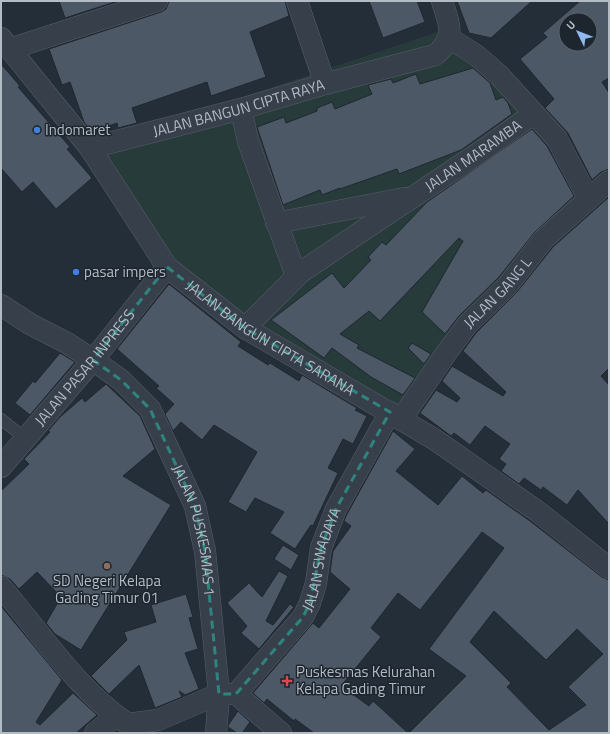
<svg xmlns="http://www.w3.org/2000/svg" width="610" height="734" font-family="'Titillium Web',sans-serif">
<rect width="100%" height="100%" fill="#242e39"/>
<polygon fill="#273b3b" points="450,28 583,191 408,397 390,412 167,267 90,148"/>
<g fill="#4c5865" stroke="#1f2731" fill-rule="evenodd">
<polygon points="59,1 118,1 65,18"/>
<polygon points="169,1 285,1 289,16 250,32 266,77 211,96 207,82 132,108 137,123 118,128 117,123 92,132 84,122 70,82 62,85 49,49 161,12 166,9"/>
<polygon points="369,1 417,1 425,22 383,38"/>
<polygon points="457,1 532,1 491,38 469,33"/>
<path d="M580 1H609V78L602 82 609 93V169L601 172 592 180 568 133 545 108 554 99 520 59 547 37 543 33ZM566 20H590V44H566Z"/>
<polygon points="1,64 20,86 18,87 70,147 67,149 92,178 56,209 33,182 22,192 1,168"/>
<polygon points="473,68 490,83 496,100 503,97 508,103 512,114 461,150 399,174 397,169 340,189 340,188 322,195 320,190 283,205 257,127 284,117 286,123 317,111 317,108 332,102 335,109 372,94 368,85 391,79 393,83 416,74 420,84"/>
<polygon points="532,129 547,146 574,196 535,232 499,277 459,316 445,334 422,312 463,241 459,238 380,321 369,311 340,334 359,345 357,348 415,378 403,395 371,377 332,348 324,358 271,320 332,273 344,288 371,260 368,257 382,242 386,245 427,202"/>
<polygon points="609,197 609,368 601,376 609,385 609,524 578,490 567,505 543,487 541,490 524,478 519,484 501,471 506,464 499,459 510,444 485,426 470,445 454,433 451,436 420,413 436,390 457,402 460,398 442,381 452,366 503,396 506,392 463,351 476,333 517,292 553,247"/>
<polygon points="169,284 241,342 238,346 268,365 270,363 299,381 302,375 357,408 355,410 367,416 353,444 343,439 328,468 338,473 313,526 311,525 295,549 270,533 284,512 255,498 246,512 228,502 257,452 214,425 202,440 181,422 173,431 165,414 174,404 156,388 159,386 117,349"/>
<polygon points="412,343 431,354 424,364 408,348"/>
<polygon points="60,353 75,362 30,415 15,403 33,381 35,383"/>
<polygon points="106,384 140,416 155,449 123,476 171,505 81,650 55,634 46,623 61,597 37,572 19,589 10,579 1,575 1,491 29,464 24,459 50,432 48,431 60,417 82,398 85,402"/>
<path d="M393 431 415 449 396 471 438 505 462 476 483 493 486 490 530 521 602 577 609 580V733H409L466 676 429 649 504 548 482 532 420 610 398 593 371 628 381 637 341 686 369 706 373 701 408 733H314L295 719 294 721 267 699 264 703 253 693 313 623 319 628 350 589 330 572 333 551 351 526 344 521 347 514ZM494 611 546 660 577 629 603 654 568 687 586 705 549 730 507 687 511 683 470 642Z"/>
<polygon points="283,545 299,555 291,570 274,559"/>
<polygon points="279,571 288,576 266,621 273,625 290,604 294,607 259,649 241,633 247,626 227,603 249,583 262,597"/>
<polygon points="186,594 193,617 189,618 198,649 185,653 199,689 185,695 179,691 182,697 155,708 139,665 109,694 91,676 127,640 124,632 156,622 151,605"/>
<polygon points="1,606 62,680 36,722 40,725 73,693 97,715 76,733 1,733"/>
<polygon points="238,711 250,722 242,733 237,733 228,727 229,724"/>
</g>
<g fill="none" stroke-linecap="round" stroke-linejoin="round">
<defs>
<polyline id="lane" points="1,419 26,439"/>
<g id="street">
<path id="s1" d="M1 38 90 148 167 267 245 328 434 439 537 511 609 568"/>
<polyline points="449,38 476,55 499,75 557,139 588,198"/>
<polyline points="10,49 157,1"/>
<path d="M325 84 435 55C457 37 449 24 442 1"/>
<polyline points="241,109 248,141 296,276"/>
<path id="s2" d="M90 148 241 109 325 84 297 1"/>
<polyline points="276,223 405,198"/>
<path id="s3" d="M1 305 30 324 67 343 93 360 121 380 150 409 195 506 205 551 219 694 216 733"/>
<path id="s4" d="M245 328 301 272 486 148 533 114"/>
<path id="s5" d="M402 418 447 352 467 325 508 285 544 239 609 181"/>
<path id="s6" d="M1 467 93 360 167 267"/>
<path d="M1 587C42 634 76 689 128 724L158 720 219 694H236L281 733"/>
<path id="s7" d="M236 694 303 617 310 603 316 583 321 548 336 509 390 412"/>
<polyline points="95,733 116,716"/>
</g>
</defs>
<use href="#lane" stroke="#565e68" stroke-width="12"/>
<use href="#street" stroke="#565e68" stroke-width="22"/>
<use href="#lane" stroke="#37404a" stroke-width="11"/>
<use href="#street" stroke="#37404a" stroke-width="21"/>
</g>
<path fill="none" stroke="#30847f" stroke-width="3" stroke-dasharray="8 5" stroke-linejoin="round" d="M167 267 245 328 390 412 336 509 321 548 310 603 303 617 236 694H219L205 551 195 506 150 409 121 380 93 360Z"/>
<g fill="#3f7fe0" stroke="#1d252e" stroke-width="1.5">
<circle cx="37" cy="130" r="4"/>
<circle cx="76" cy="272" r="4"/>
</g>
<circle fill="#8d6e63" stroke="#1d252e" stroke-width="1.5" cx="107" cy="566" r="4"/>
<path fill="#e0444e" stroke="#1d252e" stroke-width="1.5" d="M285 675h4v4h4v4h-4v4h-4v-4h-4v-4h4z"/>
<g text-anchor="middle" stroke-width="3" stroke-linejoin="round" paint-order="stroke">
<g font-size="15" fill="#b3bbc5" stroke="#1d252e">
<text dy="5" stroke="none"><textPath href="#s2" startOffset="154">JALAN BANGUN CIPTA RAYA</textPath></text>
<text dy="5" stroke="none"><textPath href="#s4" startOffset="287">JALAN MARAMBA</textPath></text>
<text dy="5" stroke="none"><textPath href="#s5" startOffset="158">JALAN GANG L</textPath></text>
<text dy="5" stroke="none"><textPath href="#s1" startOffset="409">JALAN BANGUN CIPTA SARANA</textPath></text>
<text dy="5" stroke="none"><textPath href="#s6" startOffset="130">JALAN PASAR INPRESS</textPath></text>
<text dy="5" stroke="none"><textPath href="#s3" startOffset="313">JALAN PUSKESMAS 1</textPath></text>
<text dy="5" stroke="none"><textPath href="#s7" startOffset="163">JALAN SWADAYA</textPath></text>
</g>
<g font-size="15" fill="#b3bbc5" stroke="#1d252e" text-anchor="start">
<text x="45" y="135">Indomaret</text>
<text x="84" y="277">pasar impers</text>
<text x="107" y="586" text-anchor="middle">SD Negeri Kelapa<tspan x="107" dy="17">Gading Timur 01</tspan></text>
<text x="296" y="677">Puskesmas Kelurahan<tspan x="296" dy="17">Kelapa Gading Timur</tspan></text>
</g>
</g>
<rect width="610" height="734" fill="none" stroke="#b3bbc5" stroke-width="4"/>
<g transform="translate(578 32) rotate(313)"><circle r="19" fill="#1d252e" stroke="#59616a"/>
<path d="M0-3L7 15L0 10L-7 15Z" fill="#8eb8f0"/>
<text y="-6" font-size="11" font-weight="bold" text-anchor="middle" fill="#b3bbc5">U</text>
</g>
</svg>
